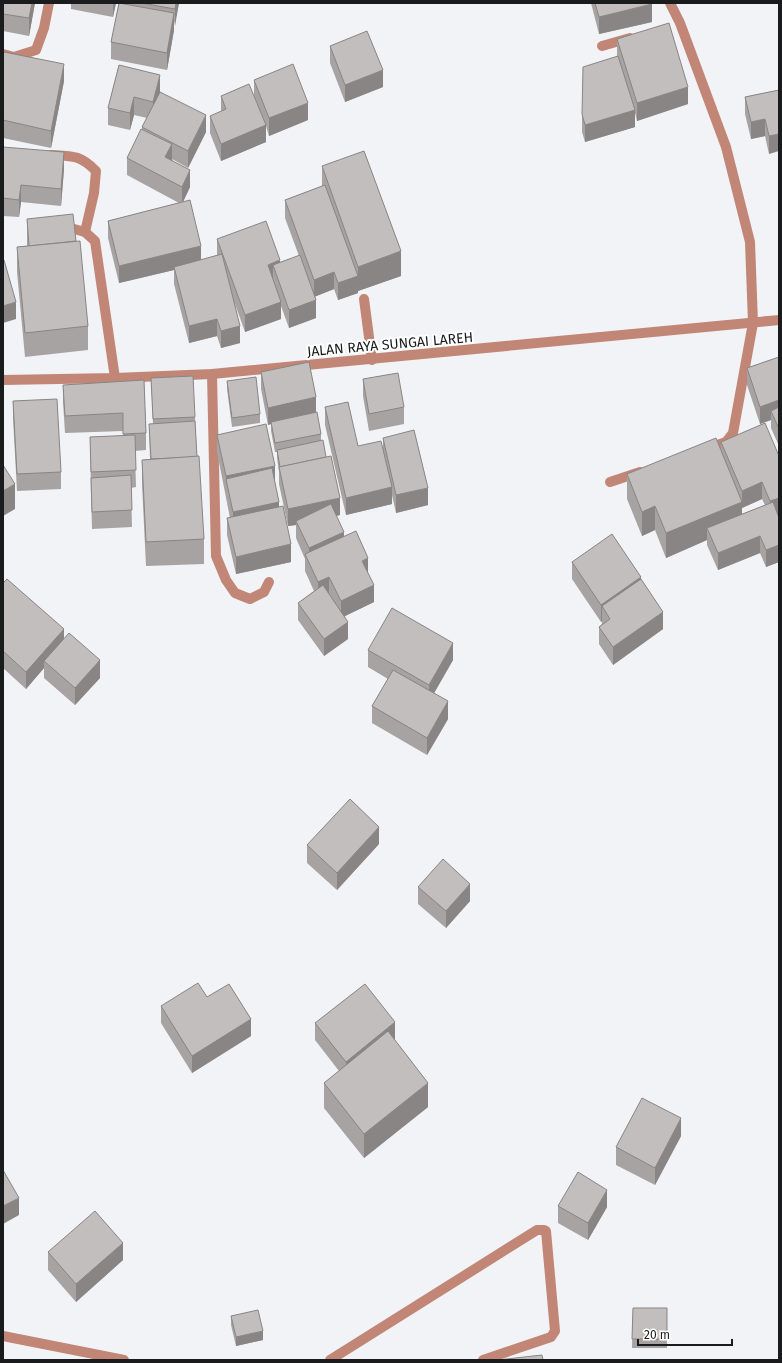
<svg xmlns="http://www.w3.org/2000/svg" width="782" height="1363" font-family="'Fira Sans',sans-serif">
<rect width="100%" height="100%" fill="#f1f3f6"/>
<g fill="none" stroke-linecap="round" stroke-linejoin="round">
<polyline stroke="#c28677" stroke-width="10" points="364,299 372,360"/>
<g stroke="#c28677" stroke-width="10">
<polyline points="670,3 680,23 726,147 750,242 753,323 733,433 726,442 706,449"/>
<polyline points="602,46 630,38"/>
<polyline points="3,54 14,57 36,50 44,28 49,3"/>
<path d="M51 155C73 156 80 155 96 171L94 193 85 232"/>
<polyline points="61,229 74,229 85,232 95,241 115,378"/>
<polyline points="212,374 216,556 226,580 235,593 250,599 264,592 269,582"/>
<polyline points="610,482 640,472"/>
<polyline points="3,1336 124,1360"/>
<polyline points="330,1360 537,1230 544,1230 546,1231 555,1331 551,1337 483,1360"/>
</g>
<polyline stroke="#c28677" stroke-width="10" points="3,380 115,378 212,374 779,320"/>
</g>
<g fill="#a7a3a3" fill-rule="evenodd">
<polygon points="3,3 35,3 29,36 3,31"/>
<polygon points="71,3 116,3 113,17 71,9"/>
<polygon points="118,3 179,3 174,26 174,30 167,70 111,59 111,42 118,7"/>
<polygon points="591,3 652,3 652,22 599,34"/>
<polygon points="617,39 688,104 637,121 635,113 635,127 585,142 582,132 582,114 617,57"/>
<polygon points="330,46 383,87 345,102 330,63"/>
<polygon points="3,55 64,81 51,148 3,138"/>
<polygon points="119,65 160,92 206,132 188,168 172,159 190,187 183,202 201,260 217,255 217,239 280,262 299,256 285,218 285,200 322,186 322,166 401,276 358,291 358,290 358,293 338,300 334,289 314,297 316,318 289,328 281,306 281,319 245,332 235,304 240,343 221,348 217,336 189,343 174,284 174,270 119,283 108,238 108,221 179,203 127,175 127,158 142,129 142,127 147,118 134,115 130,130 108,125 108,108"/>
<polygon points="254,80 308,120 269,136 266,126 266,142 221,161 210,133 210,116 221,112 221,96 254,96"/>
<polygon points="779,90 769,154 765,136 751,139 745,114 745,97"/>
<polygon points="3,147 64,169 61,206 21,202 19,217 3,216"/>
<polygon points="27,219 76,241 88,326 88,350 25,357 17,272 17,247 27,246"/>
<polygon points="779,357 779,446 771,428 771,420 760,424 747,385 747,368"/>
<polygon points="261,372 316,413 321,434 321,440 340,515 336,516 344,536 368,575 374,602 345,616 348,639 324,656 298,620 298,603 314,591 305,571 305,559 296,538 296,525 288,526 279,484 279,472 277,458 277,452 275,452 271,431 271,424 268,425 261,389"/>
<polygon points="151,378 195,417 197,457 204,539 204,564 146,566 142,484 142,460 150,459 149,424 153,424"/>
<polygon points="363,379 404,407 404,424 369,431 363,396"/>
<polygon points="144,380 146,433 146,450 135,451 136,487 131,488 132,527 92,529 91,495 90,437 123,436 123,431 65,433 63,402 63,385"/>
<polygon points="227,381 260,414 260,423 232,427 227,389"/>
<polygon points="13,401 61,472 61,489 17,491 13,418"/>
<polygon points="325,407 358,446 383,447 383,438 428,505 396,513 392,495 392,504 346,515 325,425"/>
<path d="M765 423 778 515 779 518V562L766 567 760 553 718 570 707 545V540L666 558 655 530 642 536 627 499V474L721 449V442ZM762 499 765 505 742 514V508Z"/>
<polygon points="217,435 275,483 279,507 291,562 236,574 227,535 227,518 230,518 217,452"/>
<polygon points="572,562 641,579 663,629 613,665 599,644 599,627 602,624 602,621 601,622 572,579"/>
<polygon points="3,583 64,639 100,678 75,705 44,678 44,668 26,689 3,668"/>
<polygon points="368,650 453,660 434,693 448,719 427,755 372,723 372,706 388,679 368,667"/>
<polygon points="379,844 337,890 307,863 307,845"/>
<polygon points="418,887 470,901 446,928 418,904"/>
<polygon points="161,1006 251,1036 192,1073 161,1023"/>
<polygon points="315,1023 395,1039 395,1040 428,1107 364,1158 324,1108 324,1083 339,1071 315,1040"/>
<polygon points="681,1136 655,1185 616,1165 616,1147"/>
<polygon points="558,1206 607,1207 588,1240 558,1223"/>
<polygon points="48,1252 123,1260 76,1302 48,1270"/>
<polygon points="633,1308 667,1308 667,1348 632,1348"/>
<polygon points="231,1316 263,1340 236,1346 231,1325"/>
</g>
<g fill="#888584">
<polygon points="32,3 35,3 29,36 29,18"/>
<polygon points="113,3 116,3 113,17"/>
<polygon points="176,3 179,3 175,26 175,9"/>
<polygon points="652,4 652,22 599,34 599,17"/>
<polygon points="174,13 174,30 167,70 167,53"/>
<polygon points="64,64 64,81 51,148 51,131"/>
<polygon points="383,70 383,87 345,102 345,85"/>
<polygon points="160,75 160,92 153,119 153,102"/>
<polygon points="688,87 688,104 637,121 637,103"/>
<polygon points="134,97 134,115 130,130 130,113"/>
<polygon points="308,103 308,120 269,136 269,118"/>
<polygon points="635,110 635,127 585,142 585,125"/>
<polygon points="206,115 206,132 188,168 188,151"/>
<polygon points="765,119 765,136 751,139 751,122"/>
<polygon points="266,125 266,142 221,161 221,144"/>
<polygon points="779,134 779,151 769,154 769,136"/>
<polygon points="172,144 172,162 165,157"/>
<polygon points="64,152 64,169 61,206 61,189"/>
<polygon points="190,170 190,187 182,204 182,187"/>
<polygon points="21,185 21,202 19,217 19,200"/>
<polygon points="201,246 201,263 174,267 174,270 119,283 119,266"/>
<polygon points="401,251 401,276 358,291 358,267"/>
<polygon points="280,260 280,278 273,265 273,280 268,265"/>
<polygon points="334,272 334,289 314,297 314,280"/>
<polygon points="358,276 358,293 338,300 338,283"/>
<polygon points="316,300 316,318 289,328 289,310"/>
<polygon points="16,302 16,319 3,323 3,306"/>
<polygon points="281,302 281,319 245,332 245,315"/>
<polygon points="217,319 217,336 189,343 189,326"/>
<polygon points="240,326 240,343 221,348 221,331"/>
<polygon points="316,397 316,415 271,422 271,424 268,425 268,408"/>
<polygon points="779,400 779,418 771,411 771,420 760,424 760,407"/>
<polygon points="275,466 275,483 226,479 226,476"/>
<polygon points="762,482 762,499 742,508 742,491"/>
<polygon points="15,484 15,509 3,516 3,491"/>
<polygon points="392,487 392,504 346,515 346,498"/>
<polygon points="428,488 428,505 396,513 396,495"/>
<polygon points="340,498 340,515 297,524 296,521 296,525 288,526 288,509"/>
<polygon points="779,498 779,515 770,519 770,501"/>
<polygon points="279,502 279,519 233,529 233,512"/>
<polygon points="742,502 742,526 707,528 707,540 666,558 666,533"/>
<polygon points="655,506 655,530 642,536 642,512"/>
<polygon points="344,532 344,549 309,561 309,548"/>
<polygon points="760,536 760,553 718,570 718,553"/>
<polygon points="291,544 291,562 236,574 236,557"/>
<polygon points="779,545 779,562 766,567 766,550"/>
<polygon points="368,558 368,575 362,561"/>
<polygon points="329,577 329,594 318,600 318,582"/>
<polygon points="641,577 641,594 602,606 602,621 601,622 601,605"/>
<polygon points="374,585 374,602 341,618 341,601"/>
<polygon points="663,612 663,629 613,665 613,647"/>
<polygon points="348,622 348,639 324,656 324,639"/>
<polygon points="64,629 64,647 44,661 44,668 26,689 26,672"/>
<polygon points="453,643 453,660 429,702 429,685"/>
<polygon points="100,660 100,678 75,705 75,688"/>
<polygon points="448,701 448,719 427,755 427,738"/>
<polygon points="379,827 379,844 337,890 337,873"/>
<polygon points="470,884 470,901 446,928 446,911"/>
<polygon points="251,1019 251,1036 192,1073 192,1056"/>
<polygon points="395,1022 395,1039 346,1079 346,1062"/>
<polygon points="428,1083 428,1107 364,1158 364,1134"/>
<polygon points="681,1118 681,1136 655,1185 655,1168"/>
<polygon points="607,1190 607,1207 588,1240 588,1223"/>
<polygon points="19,1198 19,1215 3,1224 3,1206"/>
<polygon points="123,1243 123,1260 76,1302 76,1284"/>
<polygon points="263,1331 263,1340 236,1346 236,1337"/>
</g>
<g fill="#c2bebd" stroke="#888584">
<polygon points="3,3 32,3 29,18 3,14"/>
<polygon points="119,3 174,13 167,53 111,42"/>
<polygon points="141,3 176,3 175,9"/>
<polygon points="595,3 652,3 652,4 599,17"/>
<polygon points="669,23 688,87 637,103 617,39"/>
<polygon points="367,31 383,70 345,85 330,46"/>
<polygon points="4,52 64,64 51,131 3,120 3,55"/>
<polygon points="618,56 635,110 585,125 582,114 583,67"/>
<polygon points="293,64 308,103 269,118 254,80"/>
<polygon points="119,65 160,75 153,102 134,97 130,113 108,108"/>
<polygon points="249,84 266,125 221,144 210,116 226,109 221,96"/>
<polygon points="779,90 779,134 769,136 765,119 751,122 745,97"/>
<polygon points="160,92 206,115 188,151 142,127"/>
<polygon points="141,129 172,144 165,157 190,170 182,187 127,158"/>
<polygon points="3,147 64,152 61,189 21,185 19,200 3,198"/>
<polygon points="364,151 401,251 358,267 322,166"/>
<polygon points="325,185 358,276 338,283 334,272 314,280 285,200"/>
<polygon points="190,200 201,246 119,266 108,221"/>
<polygon points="73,214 76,241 29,246 27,219"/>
<polygon points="266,221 280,260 268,265 281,302 245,315 217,239"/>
<polygon points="80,241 88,326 25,333 17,247"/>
<polygon points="222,254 240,326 221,331 217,319 189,326 174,267"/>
<polygon points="300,255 316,300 289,310 273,265"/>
<polygon points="4,260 16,302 3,306 3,261"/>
<polygon points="779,357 779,400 760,407 747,368"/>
<polygon points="309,362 316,397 268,408 261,372"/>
<polygon points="398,373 404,407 369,414 363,379"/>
<polygon points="193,376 195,417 153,419 151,378"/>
<polygon points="256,377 260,414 232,418 227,381"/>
<polygon points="144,380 146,433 123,434 123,413 65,416 63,385"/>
<polygon points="57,399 61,472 17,474 13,401"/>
<polygon points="348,402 358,446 381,441 392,487 346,498 325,407"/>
<polygon points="779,407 779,429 771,411"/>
<polygon points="317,412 321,434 275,443 271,422"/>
<polygon points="195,421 197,457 151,459 149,424"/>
<polygon points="765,423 779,456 779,498 770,501 762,482 742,491 721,442"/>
<polygon points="266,424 275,466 226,476 217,435"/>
<polygon points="414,430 428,488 396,495 383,438"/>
<polygon points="135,435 136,470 91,472 90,437"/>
<polygon points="716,438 742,502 666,533 655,506 642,512 627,474"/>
<polygon points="323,440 326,457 280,467 277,450"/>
<polygon points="199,456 204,539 146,542 142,460"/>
<polygon points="331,456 340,498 288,509 279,467"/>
<polygon points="3,465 15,484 3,491"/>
<polygon points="272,468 279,502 233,512 226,479"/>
<polygon points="131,475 132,510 92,512 91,478"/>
<polygon points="773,502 779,518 779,545 766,550 760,536 718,553 707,528"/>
<polygon points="331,504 344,532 309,548 296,521"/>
<polygon points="283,506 291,544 236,557 227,518"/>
<polygon points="356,531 368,558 362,561 374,585 341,601 329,577 318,582 305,554"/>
<polygon points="612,534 641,577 601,605 572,562"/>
<polygon points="7,579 64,629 26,672 3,651 3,583"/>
<polygon points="641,579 663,612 613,647 599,627 610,619 602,606"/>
<polygon points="323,585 348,622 324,639 298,603"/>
<polygon points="392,608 453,643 429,685 368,650"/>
<polygon points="69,633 100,660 75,688 44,661"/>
<polygon points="393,670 448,701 427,738 372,706"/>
<polygon points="350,799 379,827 337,873 307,845"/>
<polygon points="443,859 470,884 446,911 418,887"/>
<polygon points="198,983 207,997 229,984 251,1019 192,1056 161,1006"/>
<polygon points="365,984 395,1022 346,1062 315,1023"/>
<polygon points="388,1031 428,1083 364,1134 324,1083"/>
<polygon points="642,1098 681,1118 655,1168 616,1147"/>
<polygon points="3,1170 19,1198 3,1206"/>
<polygon points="578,1172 607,1190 588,1223 558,1206"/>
<polygon points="95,1211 123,1243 76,1284 48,1252"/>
<polygon points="633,1308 667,1308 667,1339 632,1339"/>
<polygon points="258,1310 263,1331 236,1337 231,1316"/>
<polygon points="542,1355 543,1360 498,1360"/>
</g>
<g text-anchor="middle" stroke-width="4" stroke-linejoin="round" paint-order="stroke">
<g font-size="14" fill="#1a1b1c" stroke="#fff">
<text transform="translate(390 344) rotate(-5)" y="5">JALAN RAYA SUNGAI LAREH</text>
</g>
</g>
<rect width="782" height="1363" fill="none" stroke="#1a1b1c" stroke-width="8"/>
<path d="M638 1339v6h94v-6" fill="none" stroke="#1a1b1c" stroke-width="2"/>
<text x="644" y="1339" font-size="12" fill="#1a1b1c" stroke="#ffffff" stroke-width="3" paint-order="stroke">20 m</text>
</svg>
